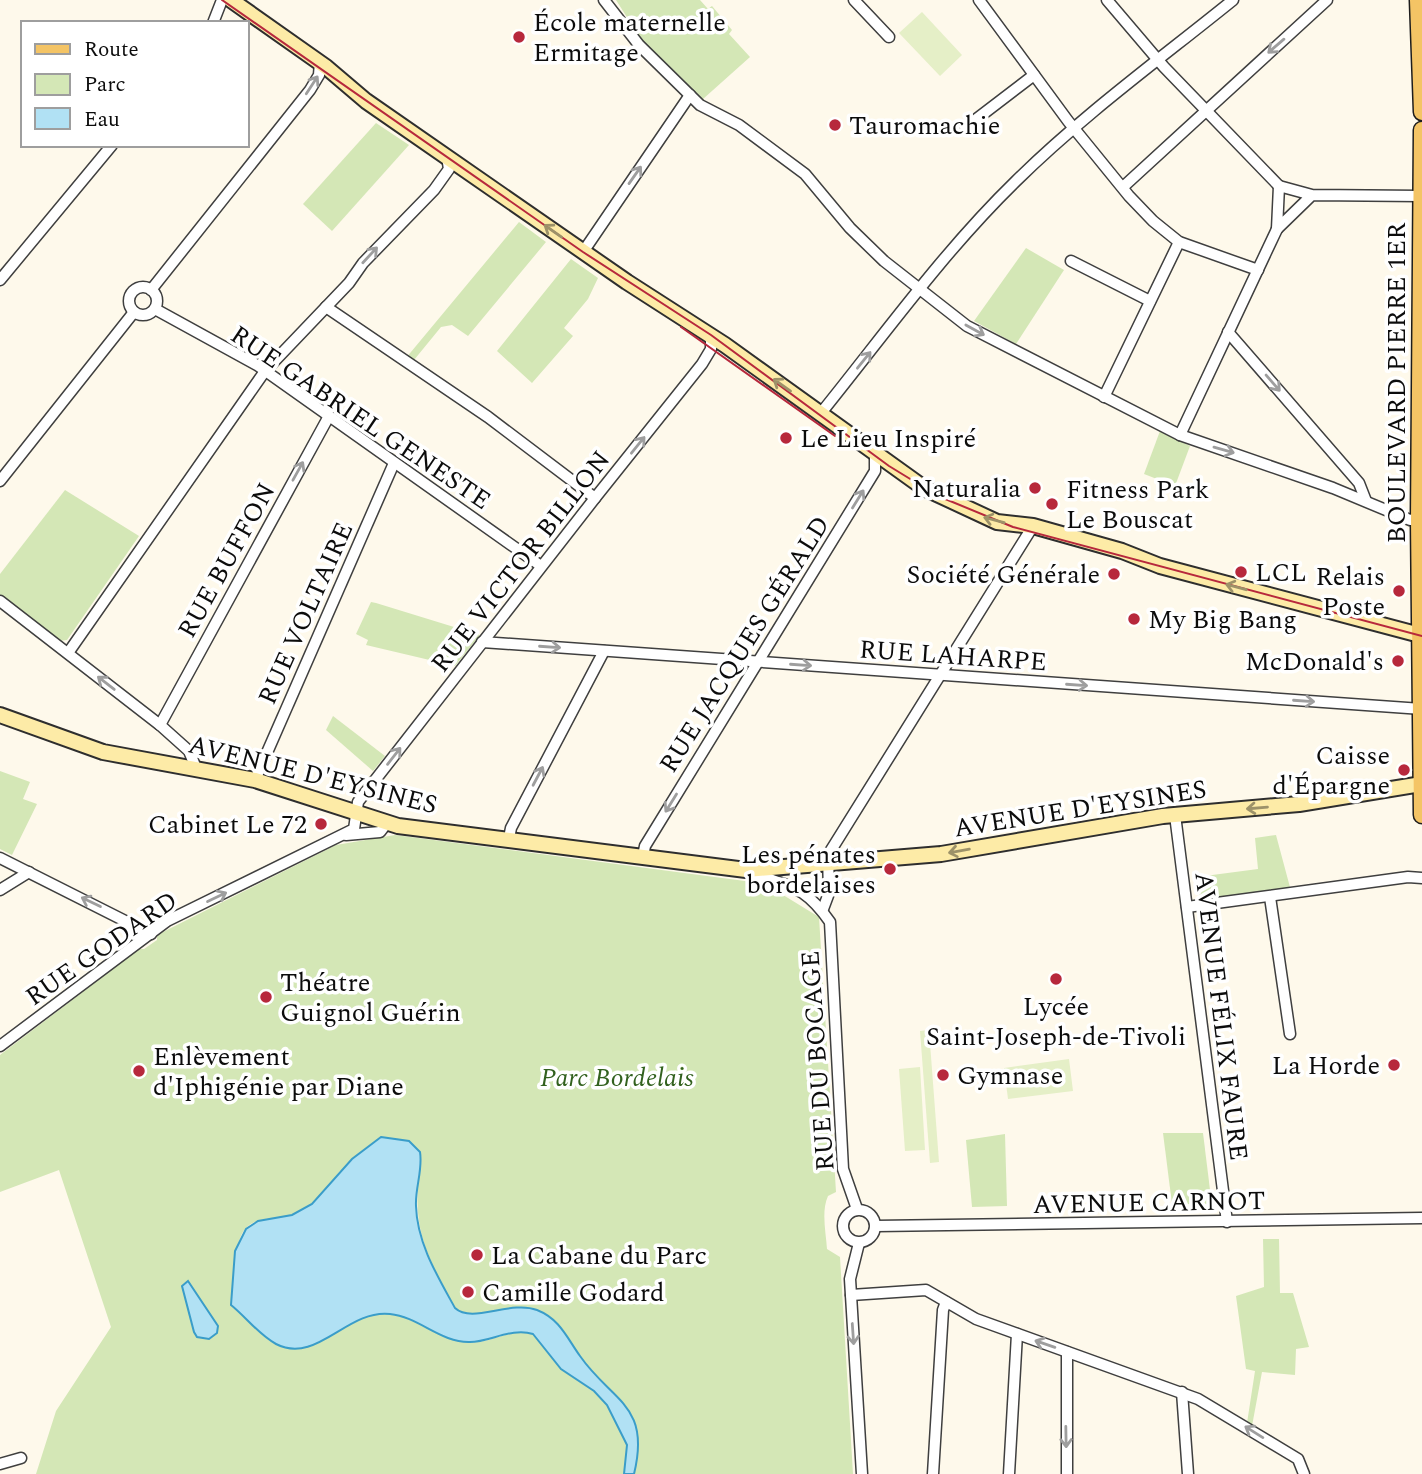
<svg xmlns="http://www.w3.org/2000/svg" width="1422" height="1474" font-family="Spectral,serif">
<rect width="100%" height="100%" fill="#fef9eb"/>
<g fill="#d4e7b6">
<polygon points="616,0 700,0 708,9 712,6 732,30 729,34 750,57 703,99 646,47"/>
<polygon points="376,123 409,145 332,231 303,204"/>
<polygon points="519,222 546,242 468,336 452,325 441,327 414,360 436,375 433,379 406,358"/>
<polygon points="1026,248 1064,270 1016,344 974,321"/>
<polygon points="571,259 598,278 588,299 564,328 573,336 532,383 497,351"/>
<polygon points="1160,431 1190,446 1175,486 1144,474"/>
<polygon points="65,490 139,536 67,640 58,641 0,597 0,574"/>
<polygon points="371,602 376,603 480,635 455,666 366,645 368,640 356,634"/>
<polygon points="333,716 385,756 373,771 326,730"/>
<polygon points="0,771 30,782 23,799 37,804 12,855 0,849"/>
<path d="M395 835 745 881 775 890 819 917 836 1192 828 1196C821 1211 826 1233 827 1249L840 1257 853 1474H634C651 1404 613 1402 580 1356 567 1338 560 1319 537 1310 512 1301 473 1324 455 1308 425 1253 410 1226 421 1162L340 1171C328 1188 317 1202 299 1212 281 1222 251 1212 241 1236 232 1257 233 1282 231 1305 245 1317 259 1335 276 1344 312 1363 346 1314 384 1314 415 1313 440 1340 470 1342 491 1344 511 1327 533 1334L561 1369 594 1391 607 1405 627 1445 624 1474H36L56 1411 111 1327 59 1170 0 1192V1055L139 949H144L157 940V935L336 845Z"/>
<polygon points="1276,835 1291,891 1200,902 1197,877 1258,869 1255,838"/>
<polygon points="1203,1133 1211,1198 1207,1204 1172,1204 1163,1133"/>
<polygon points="1005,1134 1007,1206 972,1207 966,1140"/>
<polygon points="1263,1239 1279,1239 1280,1293 1293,1293 1309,1347 1296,1349 1295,1375 1262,1372 1252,1426 1247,1423 1255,1371 1246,1369 1236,1296 1264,1287"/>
</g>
<g fill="#e5efc7">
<polygon points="922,12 962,55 940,76 899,33"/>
<polygon points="929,1030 939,1162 930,1163 920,1031"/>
<polygon points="1069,1059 1073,1091 1008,1099 1004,1068"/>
<polygon points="920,1067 925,1150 905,1151 899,1069"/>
</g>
<g fill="#b1e1f4" stroke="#3a9dc9" stroke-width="2">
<path d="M381 1137 409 1141 420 1152C423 1170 415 1188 416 1206 417 1243 438 1277 455 1308 472 1324 510 1300 537 1310 560 1319 567 1338 580 1356 612 1402 651 1404 634 1474H624L627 1445 607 1405 594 1391 561 1369 533 1334C512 1327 490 1342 470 1342 441 1343 419 1317 390 1314 347 1309 317 1365 276 1344 259 1335 246 1317 231 1305L235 1251 246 1229 258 1221 292 1215 312 1204 352 1159Z"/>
<polygon points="188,1281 218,1326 217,1333 209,1339 197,1337 194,1332 182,1286"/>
</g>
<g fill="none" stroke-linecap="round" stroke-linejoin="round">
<defs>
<g id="street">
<polyline points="604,0 639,45 700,105 739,125 805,174 850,228 884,261 967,326 1180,435 1333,488 1410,520 1422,518"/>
<polyline points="854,0 889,37"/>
<polyline points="979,0 1068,121 1129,196 1153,221 1179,242 1258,270"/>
<polyline points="1107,0 1164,67 1279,186"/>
<polyline points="213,23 222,0"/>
<polyline points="966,127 1034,75"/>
<polyline points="1123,187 1327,0"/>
<polyline points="1312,195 1277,229 1279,186 1312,195 1421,196"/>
<polyline points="583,252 690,95"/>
<polyline points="1071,261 1150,301"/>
<polyline points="0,280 112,145"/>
<circle cx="143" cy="301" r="14"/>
<polyline points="151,290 310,90 319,75 320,62"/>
<polyline points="326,307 488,417 595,498"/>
<polyline points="155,309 257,365 541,566"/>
<polyline points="1228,332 1359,483 1366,501"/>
<polyline points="1104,397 1179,242"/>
<path d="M821 413C884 335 944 251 1016 181 1083 115 1160 59 1233 0"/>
<polyline points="1180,435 1277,229"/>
<polyline points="0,481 134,312"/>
<polyline points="0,601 160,725 189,751 196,768"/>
<polyline points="482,642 1422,709"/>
<polyline points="68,653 265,371 349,283 363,263 434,190 449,169 447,157"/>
<polyline points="160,725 329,416"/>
<polyline points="255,780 394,463"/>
<polyline points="1175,815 1227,1222"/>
<polyline points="346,835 380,832 387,823"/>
<polyline points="509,838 511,828 604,651"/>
<polyline points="643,856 645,846 875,471 875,455"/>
<polyline points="0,858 151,934"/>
<path d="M748 871C788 888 802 882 830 922L843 1169 857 1209"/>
<polyline points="0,890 29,872"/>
<polyline points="1270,897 1290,1034"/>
<polyline points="1187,907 1408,877 1422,878"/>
<polyline points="823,909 829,893 828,855 1033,526"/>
<polyline points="0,1046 167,921 354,829 358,802 595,498 702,364 711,349 711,335"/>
<circle cx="859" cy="1226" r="16"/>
<polyline points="876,1226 1422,1218"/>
<polyline points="859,1243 850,1279 862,1474"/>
<polyline points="851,1295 926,1290 976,1319 1198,1399 1298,1459 1304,1474"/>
<polyline points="1067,1352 1067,1474"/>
<polyline points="1182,1392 1188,1474"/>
<polyline points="0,1464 21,1458"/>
<polyline points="933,1474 943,1310 946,1302"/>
<polyline points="1009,1474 1017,1334"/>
</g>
<g id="secondary">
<polyline points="231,0 326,67 366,101 627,282 725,345 924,488 997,522 1033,526 1122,551 1160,566 1420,635 1422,639"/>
<polyline points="0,715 103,752 255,780 398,826 746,870 941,854 1163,816 1299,804 1422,784"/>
</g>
<g id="primary">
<polyline points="1418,0 1422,112"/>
<polyline points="1422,130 1419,520 1422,815"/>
</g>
</defs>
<use href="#street" stroke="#3f3f3f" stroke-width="13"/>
<use href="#secondary" stroke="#2e2e2e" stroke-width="18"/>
<use href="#primary" stroke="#1d1d1d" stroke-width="19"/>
<use href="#street" stroke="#fff" stroke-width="10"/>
<use href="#secondary" stroke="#fdeba7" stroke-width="14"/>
<use href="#primary" stroke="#f4c465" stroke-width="16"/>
<g stroke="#b7283c" stroke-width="2">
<polyline points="222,0 583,252 711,335 889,466 938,496 1013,527 1422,636"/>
<polyline points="681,327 835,436"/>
</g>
</g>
<defs><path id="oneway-shaft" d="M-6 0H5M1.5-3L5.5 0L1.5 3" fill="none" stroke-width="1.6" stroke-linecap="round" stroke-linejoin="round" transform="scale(1.75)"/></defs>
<g stroke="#9e9e9e">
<use href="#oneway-shaft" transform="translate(1276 46) rotate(139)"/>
<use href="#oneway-shaft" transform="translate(312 85) rotate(-57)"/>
<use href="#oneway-shaft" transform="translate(635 175) rotate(-55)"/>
<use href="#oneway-shaft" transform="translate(370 255) rotate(-47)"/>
<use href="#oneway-shaft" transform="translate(975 330) rotate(29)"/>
<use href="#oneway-shaft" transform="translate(864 360) rotate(-51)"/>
<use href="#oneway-shaft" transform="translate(1273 383) rotate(49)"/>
<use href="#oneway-shaft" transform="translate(638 445) rotate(-51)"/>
<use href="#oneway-shaft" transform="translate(1224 450) rotate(16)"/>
<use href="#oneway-shaft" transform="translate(298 471) rotate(-61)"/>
<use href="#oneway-shaft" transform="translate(858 499) rotate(-58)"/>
<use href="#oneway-shaft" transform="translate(550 647) rotate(4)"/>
<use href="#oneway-shaft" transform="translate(801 665) rotate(4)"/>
<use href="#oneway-shaft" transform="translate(106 683) rotate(-142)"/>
<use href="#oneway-shaft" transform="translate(1077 685) rotate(4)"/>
<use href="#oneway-shaft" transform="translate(1304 701) rotate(4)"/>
<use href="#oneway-shaft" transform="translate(394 756) rotate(-52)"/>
<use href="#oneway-shaft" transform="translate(538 776) rotate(-62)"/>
<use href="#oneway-shaft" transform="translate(671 803) rotate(122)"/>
<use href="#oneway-shaft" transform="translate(217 897) rotate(-26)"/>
<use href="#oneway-shaft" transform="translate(91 902) rotate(-154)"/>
<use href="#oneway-shaft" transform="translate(853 1334) rotate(86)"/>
<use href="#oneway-shaft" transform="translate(1045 1344) rotate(-161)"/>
<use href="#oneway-shaft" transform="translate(1254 1432) rotate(-148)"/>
<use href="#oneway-shaft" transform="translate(1066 1437) rotate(89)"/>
</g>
<g stroke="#9d9269">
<use href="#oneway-shaft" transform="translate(553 231) rotate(-145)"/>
<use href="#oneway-shaft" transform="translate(782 385) rotate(-145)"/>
<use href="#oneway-shaft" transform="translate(994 520) rotate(-165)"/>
<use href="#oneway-shaft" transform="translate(1236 587) rotate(-165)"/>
<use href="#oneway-shaft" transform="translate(1257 808) rotate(175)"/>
<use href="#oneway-shaft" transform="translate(959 851) rotate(170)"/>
</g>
<g fill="#b7283c" stroke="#fff" stroke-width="2.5">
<circle cx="519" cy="37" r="7"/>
<circle cx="835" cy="125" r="7"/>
<circle cx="786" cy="438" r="7"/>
<circle cx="1035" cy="488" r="7"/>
<circle cx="1052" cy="504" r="7"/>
<circle cx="1241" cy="572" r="7"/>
<circle cx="1114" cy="574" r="7"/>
<circle cx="1399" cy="591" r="7"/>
<circle cx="1134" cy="619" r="7"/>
<circle cx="1398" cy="661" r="7"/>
<circle cx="1404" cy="770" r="7"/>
<circle cx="321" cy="824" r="7"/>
<circle cx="890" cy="869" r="7"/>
<circle cx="1056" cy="979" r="7"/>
<circle cx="266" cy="997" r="7"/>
<circle cx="1394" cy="1065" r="7"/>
<circle cx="139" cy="1071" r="7"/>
<circle cx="943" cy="1075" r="7"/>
<circle cx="477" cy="1255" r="7"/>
<circle cx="468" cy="1292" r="7"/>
</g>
<g text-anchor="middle" stroke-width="7" stroke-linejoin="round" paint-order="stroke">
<g font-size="26" fill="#0c0c0c" stroke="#fff" text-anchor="start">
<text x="533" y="31">École maternelle<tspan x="533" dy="30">Ermitage</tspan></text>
<text x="849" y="134">Tauromachie</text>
<text x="800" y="447">Le Lieu Inspiré</text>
<text x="1021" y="497" text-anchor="end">Naturalia</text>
<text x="1066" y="498">Fitness Park<tspan x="1066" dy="30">Le Bouscat</tspan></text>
<text x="1255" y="581">LCL</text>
<text x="1100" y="583" text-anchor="end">Société Générale</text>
<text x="1385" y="585" text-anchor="end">Relais<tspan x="1385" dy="30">Poste</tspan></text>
<text x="1148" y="628">My Big Bang</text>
<text x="1384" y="670" text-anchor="end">McDonald's</text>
<text x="1390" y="764" text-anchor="end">Caisse<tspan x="1390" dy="30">d'Épargne</tspan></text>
<text x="307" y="833" text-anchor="end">Cabinet Le 72</text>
<text x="876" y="863" text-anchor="end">Les pénates<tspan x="876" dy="30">bordelaises</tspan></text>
<text x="280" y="991">Théatre<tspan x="280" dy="30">Guignol Guérin</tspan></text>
<text x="1056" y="1015" text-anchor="middle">Lycée<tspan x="1056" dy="30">Saint-Joseph-de-Tivoli</tspan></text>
<text x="153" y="1065">Enlèvement<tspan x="153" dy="30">d'Iphigénie par Diane</tspan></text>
<text x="1380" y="1074" text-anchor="end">La Horde</text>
<text x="957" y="1084">Gymnase</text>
<text x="491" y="1264">La Cabane du Parc</text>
<text x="482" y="1301">Camille Godard</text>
</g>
<g font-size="26" fill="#0c0c0c" stroke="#fff">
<text transform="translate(1396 383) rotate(-90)" y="9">BOULEVARD PIERRE 1ER</text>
<text transform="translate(361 417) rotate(34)" y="9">RUE GABRIEL GENESTE</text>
<text transform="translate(226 560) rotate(-61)" y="9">RUE BUFFON</text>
<text transform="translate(520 561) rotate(-52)" y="9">RUE VICTOR BILLON</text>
<text transform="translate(305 613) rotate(-66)" y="9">RUE VOLTAIRE</text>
<text transform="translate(744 644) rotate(-58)" y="9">RUE JACQUES GÉRALD</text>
<text transform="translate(953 655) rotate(4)" y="9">RUE LAHARPE</text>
<text transform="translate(313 774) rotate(14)" y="9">AVENUE D'EYSINES</text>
<text transform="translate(1080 808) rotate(-9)" y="9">AVENUE D'EYSINES</text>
<text transform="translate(101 948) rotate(-35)" y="9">RUE GODARD</text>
<text transform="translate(1222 1016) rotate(83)" y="9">AVENUE FÉLIX FAURE</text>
<text transform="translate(817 1061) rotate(-94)" y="9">RUE DU BOCAGE</text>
<text transform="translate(1149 1202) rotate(-1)" y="9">AVENUE CARNOT</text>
</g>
<g font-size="26" font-style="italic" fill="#32611e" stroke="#fff">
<text x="617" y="1086">Parc Bordelais</text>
</g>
</g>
<rect x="21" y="21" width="228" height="126" fill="#ffffff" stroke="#9e9e9e" stroke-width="2"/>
<rect x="35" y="44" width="35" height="10" fill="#f4c465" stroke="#9e9e9e" stroke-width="2"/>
<text x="84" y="56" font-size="21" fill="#0c0c0c">Route</text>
<rect x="35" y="74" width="35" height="21" fill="#d4e7b6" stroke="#9e9e9e" stroke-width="2"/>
<text x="84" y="91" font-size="21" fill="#0c0c0c">Parc</text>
<rect x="35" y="108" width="35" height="21" fill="#b1e1f4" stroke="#9e9e9e" stroke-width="2"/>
<text x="84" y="126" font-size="21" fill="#0c0c0c">Eau</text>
</svg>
